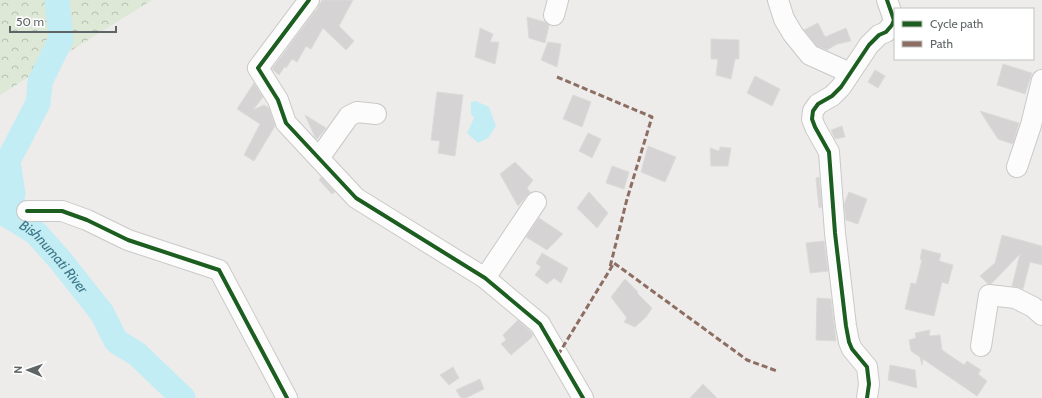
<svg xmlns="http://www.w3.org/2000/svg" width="1042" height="398" font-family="Cabin,sans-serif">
<defs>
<pattern id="forest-crowns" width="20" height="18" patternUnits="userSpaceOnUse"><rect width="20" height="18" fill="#dde8d7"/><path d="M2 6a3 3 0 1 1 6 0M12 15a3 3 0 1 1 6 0" fill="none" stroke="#b6c0b2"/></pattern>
</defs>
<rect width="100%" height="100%" fill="#eeecea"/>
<polygon fill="url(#forest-crowns)" points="0,0 152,0 0,95"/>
<polygon fill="#c2edf4" points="476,101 489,107 496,126 488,138 478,143 467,133 474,118 471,114 471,102"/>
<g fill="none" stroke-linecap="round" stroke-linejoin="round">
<path stroke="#c2edf4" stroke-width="25" id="s1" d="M57 0 61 39 40 82 38 103 8 161 13 194 7 215 36 233 60 260 102 313 116 341 137 354 183 398"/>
</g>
<g fill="#d5d3d3" stroke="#dddbd9">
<polygon points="322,0 353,0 339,26 354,41 346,50 323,28 311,49 306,46 297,62 292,59 286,68 285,66 279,75 272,69 315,11 316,11"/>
<polygon points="527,17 545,22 549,25 545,43 529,38"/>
<polygon points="818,23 825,37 846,28 851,41 837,44 827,50 817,46 804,30"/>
<polygon points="480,28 493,34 490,42 499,42 495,64 475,57"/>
<polygon points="711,39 739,40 739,59 735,59 731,79 716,75 718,59 711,59"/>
<polygon points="548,42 561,44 557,67 541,60"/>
<polygon points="1003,64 1032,73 1025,94 997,85"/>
<polygon points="875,70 885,76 878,88 868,82"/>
<polygon points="755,76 780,89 772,106 747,93"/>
<polygon points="254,83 263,97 253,110 264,105 269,108 275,126 254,161 244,155 260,124 237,109"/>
<polygon points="437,92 463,95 455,156 438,153 440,141 431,140"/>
<polygon points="573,95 591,102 582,127 563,119"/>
<polygon points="980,111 1019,123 1013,144 998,139"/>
<polygon points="305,115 326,128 317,139 315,137"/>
<polygon points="842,126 845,137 835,139 831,130"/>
<polygon points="588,133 601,139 592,158 579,151"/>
<polygon points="648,146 676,157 665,182 641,172"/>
<polygon points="720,147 731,148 728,166 711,166 710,148 719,151"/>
<polygon points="515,162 533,180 527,188 530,192 518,206 500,174"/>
<polygon points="612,166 629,172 624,189 606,183"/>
<polygon points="321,177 335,192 332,194 319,180"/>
<polygon points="819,177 822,207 819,208 816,178"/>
<polygon points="589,192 608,213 597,228 577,208"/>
<polygon points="849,192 867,199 858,224 846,220 844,204"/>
<polygon points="539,218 563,234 547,250 526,237"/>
<polygon points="1002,235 1042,246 1042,265 1030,262 1023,289 1012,286 1020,254 991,284 988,284 980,276 995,263"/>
<polygon points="824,241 828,271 810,273 806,243"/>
<polygon points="922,249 941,254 939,261 953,265 948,284 942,282 934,316 905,309 911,283 916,284 922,260 920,259"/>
<polygon points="542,253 568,268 561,283 554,278 547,284 535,275 541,267 536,263"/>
<polygon points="625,279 638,292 637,293 652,308 646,317 635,327 624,322 627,318 611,297"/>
<polygon points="817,298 831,299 836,341 816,340"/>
<polygon points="518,320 531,332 533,335 531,338 511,355 501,344 506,340 503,335"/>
<polygon points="930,330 929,336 940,335 942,350 964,365 967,361 981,370 978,374 987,381 977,396 923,359 922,365 920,357 911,351 909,340 916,338 915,333"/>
<polygon points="890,365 915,370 917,388 888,380"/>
<polygon points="453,367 459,378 449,385 440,375"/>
<polygon points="480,379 484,389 466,398 461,398 456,390"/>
<polygon points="703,384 717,398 690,398"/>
</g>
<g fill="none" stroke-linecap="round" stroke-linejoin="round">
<defs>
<g id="minor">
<polyline points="309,0 258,68 278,100 286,123 356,198 485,278 540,324 583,398"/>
<polyline points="778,0 784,19 793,34 810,55 850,73"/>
<polyline points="554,15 558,0"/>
<polyline points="319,158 349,116 357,112 376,114"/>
<polyline points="1017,167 1031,125 1042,80"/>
<polyline points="27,211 62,211 87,220 128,240 219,270 287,398"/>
<polyline points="485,278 536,202"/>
<polyline points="981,346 989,295 1015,298 1033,307 1042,315"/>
<polyline points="867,398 869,384 867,367 852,349 849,342 846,326 835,233 829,152 815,127 812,119 813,111 818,104 832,96 841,87 869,45 879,35 886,32 892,25 894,20 887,0"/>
</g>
</defs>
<use href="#minor" stroke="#c9c9c8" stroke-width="22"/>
<use href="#minor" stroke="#fcfcfc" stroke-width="20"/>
<g stroke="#8d6e63" stroke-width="3" stroke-dasharray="6 3" stroke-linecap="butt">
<polyline points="557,77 652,117 627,199 610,267"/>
<polyline points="558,355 614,263 747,360 777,371"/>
</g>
<defs>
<g id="cycleway">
<polyline points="309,0 258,68 278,100 286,123 356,198 485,278 540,324 583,398"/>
<polyline points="27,211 62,211 87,220 128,240 219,270 287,398"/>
<polyline points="867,398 869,384 867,367 852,349 849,342 846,326 835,233 829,152 815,127 812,119 813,111 818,104 832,96 841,87 869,45 879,35 886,32 892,25 894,20 887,0"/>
</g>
</defs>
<use href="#cycleway" stroke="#fff" stroke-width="6"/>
<use href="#cycleway" stroke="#1b5e20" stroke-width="4"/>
</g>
<g text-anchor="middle" stroke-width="3.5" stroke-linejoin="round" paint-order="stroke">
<g font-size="14" font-style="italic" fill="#3e7888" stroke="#fff">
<text dy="5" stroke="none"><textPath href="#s1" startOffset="292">Bishnumati River</textPath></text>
</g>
</g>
<rect x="894" y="8" width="140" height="52" fill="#ffffff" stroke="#bfc1c2"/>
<rect x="902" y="21" width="20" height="6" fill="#1b5e20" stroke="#bfc1c2"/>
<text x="930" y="28" font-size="12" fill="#5f6567">Cycle path</text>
<rect x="902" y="41" width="20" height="6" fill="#8d6e63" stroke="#bfc1c2"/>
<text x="930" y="48" font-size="12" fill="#5f6567">Path</text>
<g transform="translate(28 370) rotate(272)" stroke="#ffffff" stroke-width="3" paint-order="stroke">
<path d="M0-3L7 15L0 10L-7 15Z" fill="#5f6567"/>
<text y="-6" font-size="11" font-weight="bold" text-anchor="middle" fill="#5f6567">N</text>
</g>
<path d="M10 26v6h106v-6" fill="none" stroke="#5f6567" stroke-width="2"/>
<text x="16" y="26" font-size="12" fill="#5f6567" stroke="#ffffff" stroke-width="3" paint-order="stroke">50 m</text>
</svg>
